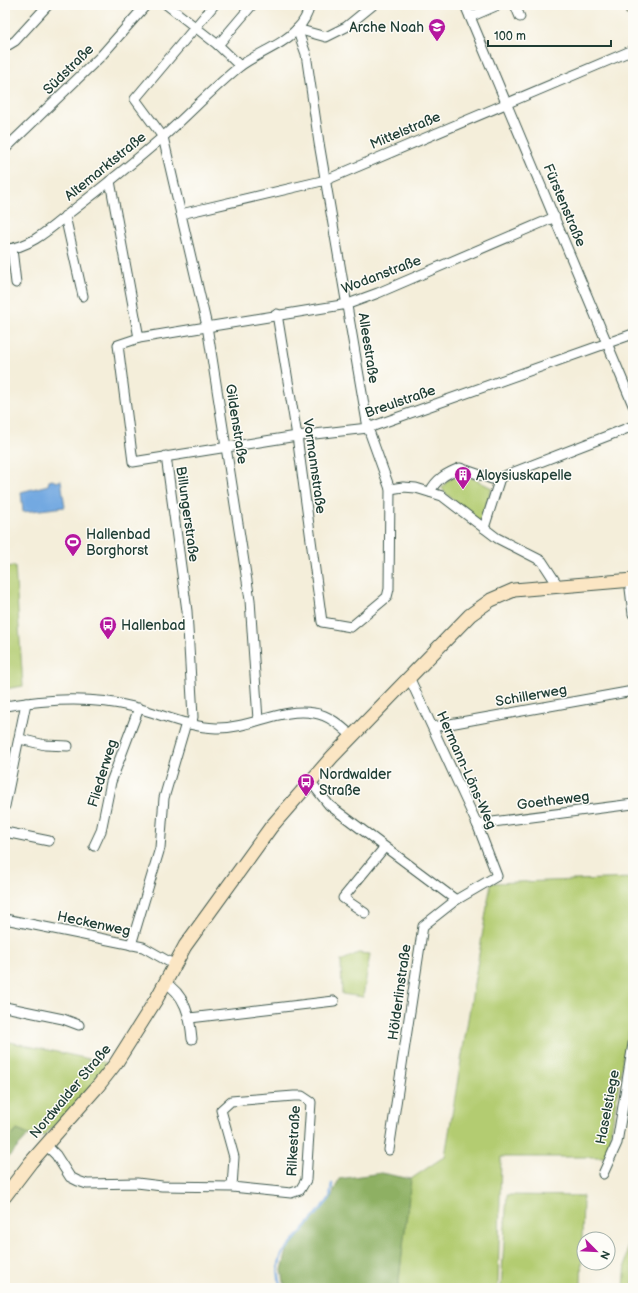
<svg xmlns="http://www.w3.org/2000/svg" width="638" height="1293" font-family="'Balsamiq Sans',sans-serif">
<rect width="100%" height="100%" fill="#fdfcf7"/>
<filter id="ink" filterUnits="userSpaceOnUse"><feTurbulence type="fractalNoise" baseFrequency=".025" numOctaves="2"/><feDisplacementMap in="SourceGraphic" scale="8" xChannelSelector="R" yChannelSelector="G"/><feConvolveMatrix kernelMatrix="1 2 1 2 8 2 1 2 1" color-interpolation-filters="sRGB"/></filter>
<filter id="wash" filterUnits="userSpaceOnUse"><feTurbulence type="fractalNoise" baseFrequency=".012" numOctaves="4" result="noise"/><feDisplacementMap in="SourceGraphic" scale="16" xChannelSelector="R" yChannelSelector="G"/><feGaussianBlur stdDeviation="0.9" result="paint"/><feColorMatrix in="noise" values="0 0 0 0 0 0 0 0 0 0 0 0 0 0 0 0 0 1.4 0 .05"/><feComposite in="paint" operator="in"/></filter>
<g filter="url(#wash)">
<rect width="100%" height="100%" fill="#f4eeda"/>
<g fill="#b3cc71" stroke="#698452">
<polygon points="459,474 466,475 492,488 480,522 445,493 442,488 447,481"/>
<polygon points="15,566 23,686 5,689 5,567"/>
<polygon points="633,878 633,1013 623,1058 607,1157 501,1157 498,1288 398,1288 411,1179 445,1156 491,883"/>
<polygon points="358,953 370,954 363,997 342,994 341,961"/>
<polygon points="5,1041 108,1063 94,1084 44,1136 29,1135 17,1130 5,1144"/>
<polygon points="507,1195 583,1196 581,1288 501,1288"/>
<polygon points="633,1232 633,1288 624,1288 628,1233"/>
</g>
<g fill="#8eb063" stroke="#56764c">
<polygon points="17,1130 29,1135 5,1161 5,1144"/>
<polygon points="381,1173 411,1179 398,1288 285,1288 282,1270 288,1247 331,1198 339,1179"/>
</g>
<polygon fill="#73a9e1" stroke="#49738a" points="52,480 57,482 61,480 65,507 23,512 21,492 48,485 49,481"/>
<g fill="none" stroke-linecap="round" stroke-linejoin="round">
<path stroke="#73a9e1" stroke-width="2.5" d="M282 1288C277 1276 277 1265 283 1253L327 1202 330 1198 332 1184"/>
</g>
</g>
<g filter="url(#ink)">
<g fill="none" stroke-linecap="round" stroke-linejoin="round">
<defs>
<g id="street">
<polyline points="167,5 218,45 240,66"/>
<polyline points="214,5 135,99 163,137 207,326 250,600 258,720"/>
<polyline points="465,5 633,405"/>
<polyline points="515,5 520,17"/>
<polyline points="470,17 498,5"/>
<polyline points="297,29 326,37 346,27 373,5"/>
<polyline points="218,45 252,5"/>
<polyline points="5,47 15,41 48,5"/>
<polyline points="5,149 101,56 146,5"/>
<polyline points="110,181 139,338"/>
<polyline points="181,214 326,180 633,50"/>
<polyline points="65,216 83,296"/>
<polyline points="555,217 378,293 348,304 139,338 118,345 133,462 297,436 368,428 633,334"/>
<path d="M5 249C30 249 54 225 72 211 103 187 134 162 164 136 189 114 213 88 239 67 257 53 282 46 297 29 303 23 308 13 310 5"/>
<polyline points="12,249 16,283"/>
<polyline points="277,314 297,436 322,622 351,627 387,597 389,589 390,489 368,428 319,143 306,54 297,29"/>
<polyline points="166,456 187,611 193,717 191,724"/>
<polyline points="390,489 403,487 416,488 442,496 497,538 542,561 559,587"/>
<path d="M430 492C436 479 447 473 460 468L492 479 499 478 633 426"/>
<polyline points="484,528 500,478"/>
<polyline points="629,580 633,614"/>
<path d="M5 706C48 699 92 696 134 707 161 714 188 727 216 728 249 729 281 707 314 713 329 715 341 726 352 736"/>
<polyline points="433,727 633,691"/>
<polyline points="20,739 45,745 68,746"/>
<polyline points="310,781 329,805 456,900"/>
<polyline points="5,806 26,703"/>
<polyline points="477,824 633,804"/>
<polyline points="5,832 49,841"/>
<polyline points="94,846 101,831 111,782 139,708"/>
<polyline points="365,913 343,898 384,848"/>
<polyline points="5,919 143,947 173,964"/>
<polyline points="131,945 160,848 164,798 186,723"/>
<path d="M164 982C185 994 190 1016 192 1039"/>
<polyline points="5,1007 63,1019 79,1025"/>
<polyline points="190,1018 334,1001"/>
<polyline points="46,1145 56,1155 70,1177 78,1181 87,1184 137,1183 162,1186 232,1187 291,1193 300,1190 306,1180 311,1102 302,1096 294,1096 231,1101 221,1110 234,1157 232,1187"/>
<polyline points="389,1150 423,926 456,900 497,876 477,824 409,677"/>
<polyline points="603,1174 617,1143 633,1044"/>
</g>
<g id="secondary">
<polyline points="631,5 633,11"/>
<polyline points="5,1196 31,1162 98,1086 116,1063 157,998 185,946 271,827 332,757 470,615 491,600 514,590 633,580"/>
</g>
</defs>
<use href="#street" stroke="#3f584d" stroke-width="11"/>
<use href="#secondary" stroke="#3f584d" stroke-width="15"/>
<use href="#street" stroke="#fff" stroke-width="9"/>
<use href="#secondary" stroke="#fbe6c4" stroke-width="13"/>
</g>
</g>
<defs>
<symbol id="school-pin" viewBox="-11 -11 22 30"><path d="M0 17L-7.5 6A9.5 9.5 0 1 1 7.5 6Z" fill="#b5179e" stroke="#fdfcf7"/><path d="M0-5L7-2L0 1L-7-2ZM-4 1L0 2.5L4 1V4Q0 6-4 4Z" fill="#fff"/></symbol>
<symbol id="building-pin" viewBox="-11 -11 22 30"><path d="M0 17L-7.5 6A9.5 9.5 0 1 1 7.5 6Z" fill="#b5179e" stroke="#fdfcf7"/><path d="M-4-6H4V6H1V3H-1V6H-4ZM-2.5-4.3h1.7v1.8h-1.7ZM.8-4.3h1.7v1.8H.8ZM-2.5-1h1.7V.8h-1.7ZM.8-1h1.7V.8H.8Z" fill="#fff"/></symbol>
<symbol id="stadium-pin" viewBox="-11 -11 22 30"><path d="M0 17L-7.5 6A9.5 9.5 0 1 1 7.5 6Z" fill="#b5179e" stroke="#fdfcf7"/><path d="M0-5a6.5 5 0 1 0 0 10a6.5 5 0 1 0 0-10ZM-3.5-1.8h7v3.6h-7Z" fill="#fff"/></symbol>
<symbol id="bus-pin" viewBox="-11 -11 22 30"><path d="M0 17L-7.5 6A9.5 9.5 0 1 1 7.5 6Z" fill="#b5179e" stroke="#fdfcf7"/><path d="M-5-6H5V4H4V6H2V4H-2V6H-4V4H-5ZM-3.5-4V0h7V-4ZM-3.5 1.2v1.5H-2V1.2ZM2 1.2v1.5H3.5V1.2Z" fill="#fff"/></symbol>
</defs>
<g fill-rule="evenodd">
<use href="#school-pin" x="427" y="17" width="20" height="27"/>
<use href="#building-pin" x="453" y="465" width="20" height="27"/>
<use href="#stadium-pin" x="63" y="532" width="20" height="27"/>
<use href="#bus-pin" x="98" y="615" width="20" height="27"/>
<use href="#bus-pin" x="296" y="772" width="20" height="27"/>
</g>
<g text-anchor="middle" stroke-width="3" stroke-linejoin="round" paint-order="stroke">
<g font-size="14" fill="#1f3d34" stroke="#fdfcf7" text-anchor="start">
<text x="424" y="32" text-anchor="end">Arche Noah</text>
<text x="476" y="480">Aloysiuskapelle</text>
<text x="86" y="539">Hallenbad<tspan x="86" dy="16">Borghorst</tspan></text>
<text x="121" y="630">Hallenbad</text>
<text x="319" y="779">Nordwalder<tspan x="319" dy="16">Straße</tspan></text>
</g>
<g font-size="14" fill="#1f3d34" stroke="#fdfcf7">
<text transform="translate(68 69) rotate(-45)" y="5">Südstraße</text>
<text transform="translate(405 130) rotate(-23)" y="5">Mittelstraße</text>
<text transform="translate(105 166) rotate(-39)" y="5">Altemarktstraße</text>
<text transform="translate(565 205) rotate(67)" y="5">Fürstenstraße</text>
<text transform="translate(381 274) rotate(-21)" y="5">Wodanstraße</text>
<text transform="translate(369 348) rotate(81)" y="5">Alleestraße</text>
<text transform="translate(400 401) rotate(-19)" y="5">Breulstraße</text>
<text transform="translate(237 424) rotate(81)" y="5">Gildenstraße</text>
<text transform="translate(315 466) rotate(82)" y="5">Vormannstraße</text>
<text transform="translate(188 514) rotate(82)" y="5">Billungerstraße</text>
<text transform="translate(531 695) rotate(-10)" y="5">Schillerweg</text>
<text transform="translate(467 770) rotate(66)" y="5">Hermann-Löns-Weg</text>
<text transform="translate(102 773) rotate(-73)" y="5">Fliederweg</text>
<text transform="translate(553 800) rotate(-7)" y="5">Goetheweg</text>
<text transform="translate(94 923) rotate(12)" y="5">Heckenweg</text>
<text transform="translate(399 992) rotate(-82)" y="5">Hölderlinstraße</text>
<text transform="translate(70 1091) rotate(-50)" y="5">Nordwalder Straße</text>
<text transform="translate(607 1107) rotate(-79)" y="5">Haselstiege</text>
<text transform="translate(293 1141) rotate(-87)" y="5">Rilkestraße</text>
</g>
</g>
<rect width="638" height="1293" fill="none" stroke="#fdfcf7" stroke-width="20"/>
<g transform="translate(596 1251) rotate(114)"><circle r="19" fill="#fdfcf7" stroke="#a4b0a9"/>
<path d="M0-3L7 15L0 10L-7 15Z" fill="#b5179e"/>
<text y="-6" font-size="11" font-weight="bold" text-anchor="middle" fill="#1f3d34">N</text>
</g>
<path d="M488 40v6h123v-6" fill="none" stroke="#1f3d34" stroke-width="2"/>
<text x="494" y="40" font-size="12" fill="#1f3d34" stroke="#fdfcf7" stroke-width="3" paint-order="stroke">100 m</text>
</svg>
